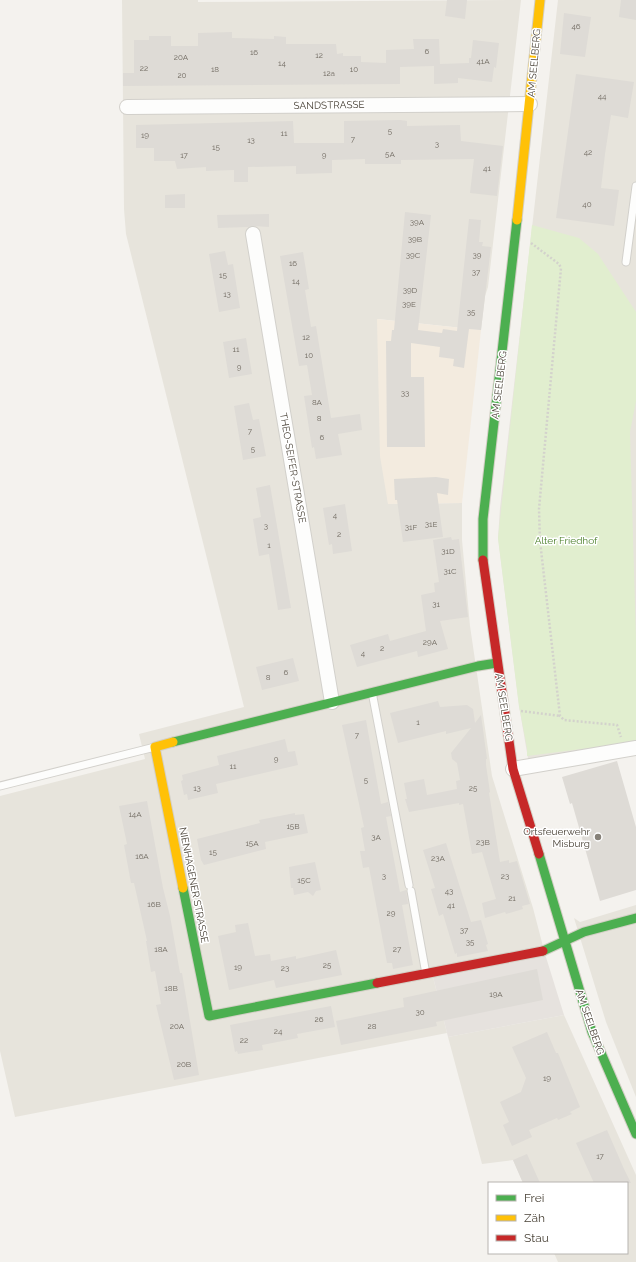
<svg xmlns="http://www.w3.org/2000/svg" width="636" height="1262" font-family="Raleway,sans-serif">
<rect width="100%" height="100%" fill="#f4f2ee"/>
<path fill="#e7e4dc" d="M122,0H198V2L521,0L488,287L485,296L481,330L378,319L388,504L462,503V540L470,626L492,776L533,908L545,954L433,977L447,1033L15,1117L0,1051V796L145,759L139,734L244,707L126,234L124,209Z
M558,0H636V756H622L530,770L519,706L498,538L500,508Z
M636,905V1097L606,1022L574,918L580,922Z
M564,1015L636,1175V1262H558L554,1253H627V1183H523L513,1160L482,1164L448,1037Z"/>
<path fill="#f3ebdf" d="M377,319L481,330L462,503L388,504L380,456Z"/>
<path fill="#e6e2de" d="M545,954L564,1015L448,1037L433,977Z"/>
<path fill="#e1eecf" d="M532,225L579,238L598,254L636,312V401L630,432L636,641V742L527,756V748L519,706L498,538Z"/>
<path fill="#dedbd6" d="M447,0H467L465,19L445,16Z
M621,0H636V20L619,17Z
M564,13L591,17L585,57L560,54Z
M232,32V38L274,39V36L286,37V44H336L337,54L343,53V56H361V62L386,63V50L414,49L413,39H439L440,64L469,63V58H471L473,40L499,43L496,68L494,67L492,82L458,78V83L434,84V66L400,67V84L123,86V73H134V40H149V36H171V46H198V33Z
M576,74L634,82L628,118L611,115L605,154L601,188L619,190L614,226L556,218Z
M293,121L294,143H344V121L400,120L407,121V126L460,125L461,141L503,146L497,196L470,193L474,159L401,160V164H365V159L332,160V173L296,174V166L248,167V182H234V170L206,171V167L177,169L175,161H154V148H136V125Z
M185,194V208H165V195Z
M405,212L431,215L418,330L442,333L443,329L457,331L469,219L481,220L479,242H483L482,246L491,247L481,330L469,329L464,368L453,366L454,359L439,357L440,347L411,343V377H424L425,447H387L386,341H391L392,330H394Z
M269,214V227L252,226L248,227L218,228L217,215Z
M225,251L228,265L233,264L240,308L219,312L209,254Z
M303,252L309,289L305,290L311,327L316,326L331,418L360,414L362,430L338,434L342,455L316,459L314,447L312,448L304,396L312,395L307,365L299,366L280,256Z
M246,338L252,374L229,378L223,342Z
M249,403L253,420L259,419L266,456L243,460L234,406Z
M436,477L449,479L448,495L437,493L443,537L403,542L397,500H395L394,479Z
M270,485L291,608L278,610L269,554L259,556L253,519L261,517L256,488Z
M345,504L352,551L333,554L332,544L329,545L323,508Z
M451,537L452,540L459,539L468,617L440,621L448,649L418,657L417,651L357,667L350,645L388,634L390,641L426,631L421,595L435,592L434,583L439,582L433,540Z
M293,658L299,681L262,690L256,667Z
M438,701L440,707L467,705L473,709L475,723L481,715L487,759H486V765L490,792L489,793L500,862L509,860V863L517,861L530,904L522,906L523,909L506,914L505,912L485,918L482,903L496,899L482,852L472,854L463,804L459,805V803L409,812L405,799H407L404,783L424,779L427,795L457,789L456,781L460,780L457,763L452,759L451,753L471,728L446,734V731L398,743L390,713Z
M366,720L381,804L388,802L391,816L386,817L400,892L406,890L408,904L402,905L413,965L393,969L392,963H387L369,867L363,868L360,851H365L361,828L364,827L342,725Z
M285,739L288,752L295,751L298,765L216,784L218,793L188,800L187,794L184,795L181,781L183,780L182,775L219,765L217,756Z
M617,761L636,827V890L600,901L572,803L570,804L562,777Z
M147,801L163,888L170,916L180,973H182L199,1075L174,1080L156,1005L161,1004L155,971L151,972L146,941H147L134,883H131L124,845L127,844L119,806Z
M295,813V815L304,814L308,833L265,842L266,849L204,865L201,860L197,839L260,823L259,820Z
M446,843L471,922L481,920L488,944L486,945L488,951L457,957V953L455,954L443,914L439,916L431,889L435,888L423,850Z
M315,862L321,890L316,891L313,896L308,892L294,895L293,888H291L289,867Z
M248,923L255,956L270,954L271,961L296,956V959L336,950L342,975L276,988L274,980L229,990L218,936L236,932L235,925Z
M537,969L543,1000L436,1022L437,1026L341,1045L336,1021L404,1007L403,998Z
M331,1006L335,1027L297,1034L298,1038L262,1045L263,1050L238,1054L237,1051L235,1052L230,1025Z
M547,1032L556,1053H558L580,1107L570,1112L572,1114L558,1120L557,1118L529,1130L532,1137L512,1146L503,1125L509,1122L500,1102L521,1092L526,1078L512,1047Z
M607,1130L624,1169L631,1183H594L576,1143Z
M527,1154L540,1183H523L513,1160Z"/>
<g fill="none" stroke-linecap="round" stroke-linejoin="round">
<g stroke="#d2d0cb" stroke-width="9">
<path id="lane" d="M626,262L636,186
M372,692L409,885
M0,786L155,747
M411,891L426,974"/>
</g>
<g stroke="#d2d0cb" stroke-width="16">
<path id="street" d="M127,107L530,104
M253,234L332,702
M513,769L636,748"/>
</g>
<g stroke="#d3cfc5" stroke-width="11">
<path id="fast" d="M483,560V519L517,220
M173,742L478,666L497,663
M539,854L592,1032L636,1134
M183,888L209,1016L377,983
M543,951L584,932L636,918"/>
</g>
<g stroke="#d3cfc5" stroke-width="11">
<path id="slow" d="M517,220L540,0
M173,742L155,747L183,888"/>
</g>
<g stroke="#d3cfc5" stroke-width="11">
<path id="jam" d="M483,560L513,769L539,854
M377,983L543,951"/>
</g>
<path stroke="#d3d2cc" stroke-width="2.5" stroke-dasharray="2 2" stroke-linecap="butt" d="M531,243L559,264L561,268L539,509L540,541L560,716L564,720L617,725L621,737
M521,711L560,716"/>
<use href="#lane" stroke="#fdfdfc" stroke-width="7"/>
<use href="#street" stroke="#fdfdfc" stroke-width="14"/>
<use href="#fast" stroke="#4caf50" stroke-width="9"/>
<use href="#slow" stroke="#ffc107" stroke-width="9"/>
<use href="#jam" stroke="#c62828" stroke-width="9"/>
</g>
<circle fill="#868178" stroke="#fff" stroke-width="1.5" cx="598" cy="837" r="4"/>
<g text-anchor="middle" dominant-baseline="central" stroke-width="3" stroke-linejoin="round" paint-order="stroke">
<g font-size="8" fill="#706a61">
<text x="576" y="26">46</text>
<text x="427" y="51">6</text>
<text x="254" y="52">16</text>
<text x="319" y="55">12</text>
<text x="181" y="57">20A</text>
<text x="483" y="61">41A</text>
<text x="282" y="63">14</text>
<text x="144" y="68">22</text>
<text x="215" y="69">18</text>
<text x="354" y="69">10</text>
<text x="329" y="73">12a</text>
<text x="182" y="75">20</text>
<text x="602" y="96">44</text>
<text x="390" y="131">5</text>
<text x="284" y="133">11</text>
<text x="145" y="135">19</text>
<text x="353" y="139">7</text>
<text x="251" y="140">13</text>
<text x="437" y="144">3</text>
<text x="216" y="147">15</text>
<text x="588" y="152">42</text>
<text x="390" y="154">5A</text>
<text x="184" y="155">17</text>
<text x="324" y="155">9</text>
<text x="487" y="168">41</text>
<text x="587" y="204">40</text>
<text x="417" y="222">39A</text>
<text x="415" y="239">39B</text>
<text x="413" y="255">39C</text>
<text x="477" y="255">39</text>
<text x="293" y="263">16</text>
<text x="476" y="272">37</text>
<text x="223" y="275">15</text>
<text x="296" y="281">14</text>
<text x="410" y="290">39D</text>
<text x="227" y="294">13</text>
<text x="409" y="304">39E</text>
<text x="471" y="312">35</text>
<text x="306" y="337">12</text>
<text x="236" y="349">11</text>
<text x="309" y="355">10</text>
<text x="239" y="367">9</text>
<text x="405" y="393">33</text>
<text x="317" y="402">8A</text>
<text x="319" y="418">8</text>
<text x="250" y="431">7</text>
<text x="322" y="437">6</text>
<text x="253" y="449">5</text>
<text x="335" y="515">4</text>
<text x="431" y="524">31E</text>
<text x="266" y="526">3</text>
<text x="411" y="527">31F</text>
<text x="339" y="534">2</text>
<text x="269" y="545">1</text>
<text x="448" y="551">31D</text>
<text x="450" y="571">31C</text>
<text x="436" y="604">31</text>
<text x="430" y="642">29A</text>
<text x="382" y="648">2</text>
<text x="363" y="653">4</text>
<text x="286" y="672">6</text>
<text x="268" y="677">8</text>
<text x="418" y="722">1</text>
<text x="357" y="735">7</text>
<text x="276" y="759">9</text>
<text x="233" y="766">11</text>
<text x="366" y="780">5</text>
<text x="197" y="788">13</text>
<text x="473" y="788">25</text>
<text x="135" y="814">14A</text>
<text x="293" y="826">15B</text>
<text x="376" y="837">3A</text>
<text x="483" y="842">23B</text>
<text x="252" y="843">15A</text>
<text x="213" y="852">15</text>
<text x="142" y="856">16A</text>
<text x="438" y="858">23A</text>
<text x="384" y="876">3</text>
<text x="505" y="876">23</text>
<text x="304" y="880">15C</text>
<text x="449" y="891">43</text>
<text x="512" y="898">21</text>
<text x="154" y="904">16B</text>
<text x="451" y="905">41</text>
<text x="391" y="913">29</text>
<text x="464" y="930">37</text>
<text x="470" y="942">35</text>
<text x="161" y="949">18A</text>
<text x="397" y="949">27</text>
<text x="327" y="965">25</text>
<text x="238" y="967">19</text>
<text x="285" y="968">23</text>
<text x="171" y="988">18B</text>
<text x="496" y="994">19A</text>
<text x="420" y="1012">30</text>
<text x="319" y="1019">26</text>
<text x="177" y="1026">20A</text>
<text x="372" y="1026">28</text>
<text x="278" y="1031">24</text>
<text x="244" y="1040">22</text>
<text x="184" y="1064">20B</text>
<text x="547" y="1078">19</text>
<text x="600" y="1156">17</text>
</g>
<g font-size="10" fill="#4b4439" stroke="#fff">
<text transform="translate(534 63) rotate(-85)">AM SEELBERG</text>
<text transform="translate(329 105) rotate(-1)">SANDSTRASSE</text>
<text transform="translate(499 385) rotate(-83)">AM SEELBERG</text>
<text transform="translate(293 468) rotate(80)">THEO-SEIFER-STRASSE</text>
<text transform="translate(504 707) rotate(81)">AM SEELBERG</text>
<text transform="translate(194 885) rotate(79)">NIENHAGENER STRASSE</text>
<text transform="translate(590 1022) rotate(71)">AM SEELBERG</text>
</g>
<g font-size="10" fill="#4a7f2a" stroke="#fff">
<text x="566" y="540">Alter Friedhof</text>
</g>
<g font-size="10" fill="#4b4439" stroke="#fff" text-anchor="end">
<text x="590" y="831">Ortsfeuerwehr<tspan x="590" dy="12">Misburg</tspan></text>
</g>
</g>
<rect x="488" y="1182" width="140" height="72" fill="#ffffff" stroke="#b7b4b0"/>
<rect x="496" y="1195" width="20" height="6" fill="#4caf50" stroke="#b7b4b0"/>
<text x="524" y="1202" font-size="12" fill="#4b4439">Frei</text>
<rect x="496" y="1215" width="20" height="6" fill="#ffc107" stroke="#b7b4b0"/>
<text x="524" y="1222" font-size="12" fill="#4b4439">Zäh</text>
<rect x="496" y="1235" width="20" height="6" fill="#c62828" stroke="#b7b4b0"/>
<text x="524" y="1242" font-size="12" fill="#4b4439">Stau</text>
</svg>
